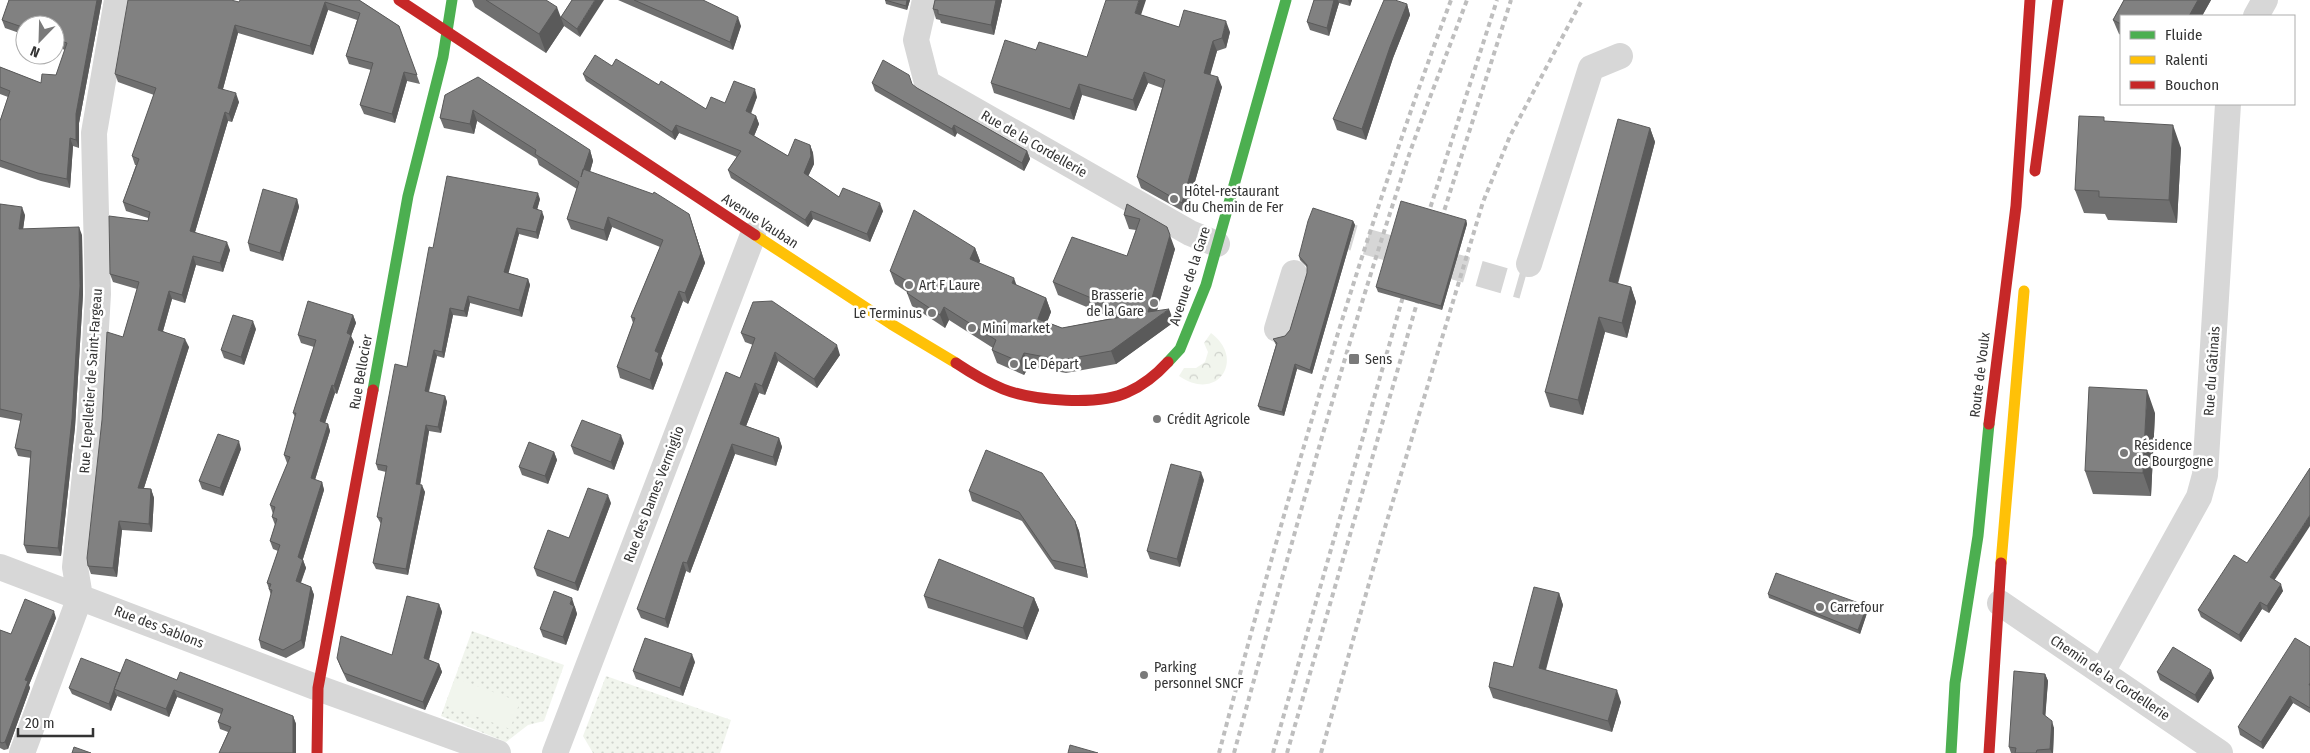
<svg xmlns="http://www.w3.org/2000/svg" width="2310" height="753" font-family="'Fira Sans Condensed',sans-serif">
<defs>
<pattern id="grass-dots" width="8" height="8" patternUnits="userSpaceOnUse" patternTransform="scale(1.25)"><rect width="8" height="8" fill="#f1f5ed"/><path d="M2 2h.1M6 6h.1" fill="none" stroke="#cfd2cc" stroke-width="1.8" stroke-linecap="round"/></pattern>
<pattern id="forest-crowns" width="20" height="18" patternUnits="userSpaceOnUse" patternTransform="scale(1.25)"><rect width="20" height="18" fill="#f1f5ed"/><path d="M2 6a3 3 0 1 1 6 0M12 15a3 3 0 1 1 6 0" fill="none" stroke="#cfd2cc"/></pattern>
</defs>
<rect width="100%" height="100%" fill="#fff"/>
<path fill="url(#grass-dots)" d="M472,631L564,665L544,721L528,725L506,742L441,716Z
M606,676L731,720L720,753H593L583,736Z"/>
<path fill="url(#forest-crowns)" d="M1211,333C1246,359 1218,403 1179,376L1184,368H1196L1205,362L1208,352L1204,343Z"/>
<path fill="#f1f5ed" d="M455,678L520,702L510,729L445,705Z"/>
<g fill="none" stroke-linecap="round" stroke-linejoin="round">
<path stroke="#d6d6d6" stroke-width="26" stroke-dasharray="26 13" stroke-linecap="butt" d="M1329,231L1523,286"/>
<path stroke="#d7d7d7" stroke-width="26" d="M925,0L916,40L927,83L1190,233L1217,244
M2256,16L2265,0
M1529,264L1591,68L1620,56
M1277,329L1294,273
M0,567L318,688L498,753
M2000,603L2220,753
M2102,672L2199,497L2205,475L2228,104
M22,753L80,597L75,567L90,428L98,294L94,133L117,0
M555,753L753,235"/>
<path stroke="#4caf50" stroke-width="11" d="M1168,362L1180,349L1206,285L1286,0
M373,390L408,196L443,57L452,0
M1951,753L1955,683L1978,536L1989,424"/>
<path stroke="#ffc107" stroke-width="11" d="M755,235L891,324L956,363
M2001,563L2024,291"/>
<path stroke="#c62828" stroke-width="11" d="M399,0L755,235
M2035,171L2058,0
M956,363C971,373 986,382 1003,389C1033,401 1099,406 1128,392C1144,385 1157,374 1168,362
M1989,424L2016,206L2030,0
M317,753L318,688L373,390
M1989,753L2001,563"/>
<path stroke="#bebebe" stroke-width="4" stroke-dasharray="5 4" stroke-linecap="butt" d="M1425,224L1497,0
M1439,227L1511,0
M1219,753C1286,499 1359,246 1451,0
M1234,753C1289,552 1344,350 1410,152C1428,101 1448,51 1467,0
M1273,753L1406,286
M1287,753L1421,289
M1321,753L1383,534L1483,202L1510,136L1582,0"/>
</g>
<path fill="#6f6f6f" d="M9,0H102L79,123V148L73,146L70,188L41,181L0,167V121L8,97L0,94V67L41,83L56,75L65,50L55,46V25H25V35L5,28L2,20Z
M359,0L399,26L420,84L407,81L395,123L364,114L360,105L371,70L349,64L346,56L357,20L328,10L313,55L238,33L223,89L239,102L232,122L228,121L195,232L230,250L223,272L196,265L185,303L172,299L163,331L189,347L144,488L151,489L154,498L152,532L122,530L117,577L91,574L88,566L123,337L137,289L113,282L110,274L148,221V218L126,211L123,202L136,165H135L132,156L154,95L118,82L115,74L239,2Z
M472,0H546L561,17L572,0L580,37L564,26L546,53L475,7Z
M618,0H703L741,26L733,50Z
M885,0H910L907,10L886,4Z
M935,0H1002L994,35L941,23L940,20L936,19L933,9Z
M1314,0H1352L1350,6L1339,3L1329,36L1310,30L1307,22Z
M2124,0H2211L2202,16H2121V35L2119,34L2113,20Z
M1407,4L1410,15L1393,58L1366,140L1337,130L1333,119Z
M1141,15L1179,27L1230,32L1226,48L1217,51L1210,74L1222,87L1186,213L1141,188L1137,177L1162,88L1148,83L1136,111L1082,95L1074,120L994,93L991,83L1087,57Z
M612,66L659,85L706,109L725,103L757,97L751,114L756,116L759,124L754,136L788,156L810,145L813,153L814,164L808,176L839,197L883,211L870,242L813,219L808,227L731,178L728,170L737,157L679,133L675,140L586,81L583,74Z
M872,83L917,88L1027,151L1030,159L1024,171L957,133L955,137L875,91Z
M445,95L590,150L593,161L590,172L689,214L705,263L688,304L683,301L661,358L663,364L653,390L620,378L617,367L633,323L631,317L660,247L612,227L607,241L571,229L567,219L577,189L539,165L537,159L477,121L474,134L444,128L440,118Z
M2106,122L2181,148L2177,223L2108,220L2105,214L2084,213L2075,190Z
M1650,128L1655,142L1618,284L1631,287L1636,302L1627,338L1605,332L1583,415L1550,407L1545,392Z
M297,199L299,207L283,261L250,251L248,243Z
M540,199L537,209L544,217L538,239L519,234L508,273L528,279L530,285L522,317L470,303L467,317L453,315L444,358L437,356L429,392L445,396L447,402L441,433L429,431L420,485L425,492L408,575L376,569L373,563L381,524L377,517L386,472L378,470L376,464L407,367L433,248Z
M0,204L25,215L23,229L82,235L83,294L75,427L61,556L27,553L24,545L31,458L18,456L15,448L21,421L0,417Z
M1127,204L1175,249L1157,311L1174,322L1116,364L1066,373L1029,366L1024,375L997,363L992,350L993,348L949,320L945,328L912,306L907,293V292L895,284L890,271L975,248L980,261L979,263L1016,285L1046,298L1051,312L1047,322L1062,328L1113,318L1058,295L1053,282L1127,256L1136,230L1129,229L1124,215Z
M1466,220L1467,224L1442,310L1378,292L1376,287Z
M1353,221L1355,225L1312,374L1297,369L1284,416L1260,410L1258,406L1276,345L1273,339L1285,336L1290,330L1307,273V267L1300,260L1299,256Z
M353,315L356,323L351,336L354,342L337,394L335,393L325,423L328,424L330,431L315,480L322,482L324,490L303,559V560L306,568L301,583L311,587L314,595L304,648L286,658L261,648L259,640L271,595L267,583L278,551L273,549L270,541L275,525L272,517L273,514L270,505L288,463H287L284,455L295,417L293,413L314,347L301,343L298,335Z
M256,329L244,365L224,358L221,350Z
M741,333L840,355L817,388L778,361L765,395L759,393L746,426L779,438L782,447L776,466L735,454L690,573L686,571L668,628L641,618L637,609L740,378L753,345L745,342Z
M2155,413L2151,496L2093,494L2085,471Z
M624,443L614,470L574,454L571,446Z
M241,449L223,496L202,489L199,481Z
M554,452L557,460L548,484L522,475L519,467Z
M1204,480L1180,567L1150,559L1147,551Z
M969,491L1075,521L1079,531L1088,578L1055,569L1022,521L972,501Z
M611,503L578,591L537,576L534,568Z
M2275,580L2283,591L2269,613L2262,609L2241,642L2201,617L2198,610Z
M1559,593L1563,605L1546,670L1621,702L1612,732L1493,698L1489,687L1513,667Z
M1768,594L1868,610L1860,634L1769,598Z
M924,596L1034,598L1039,610L1027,640L928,608Z
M439,604L442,612L429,660L439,664L442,672L425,710L347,681L340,666L337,658L392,655Z
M575,606V607L577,614L566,645L543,637L540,629Z
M56,618L29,685L30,688L8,749L4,750L0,748V630L11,634Z
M2310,647V713L2293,703L2263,749L2240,735L2238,727Z
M695,662L683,696L636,679L633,671Z
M2157,672L2214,678L2198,703L2160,680Z
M120,673L177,680L293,716L296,724V753H219L228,732L220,729L218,722L221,714L177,697L169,717L117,696L111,711L72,694L69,688Z
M2045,674L2048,681L2045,716L2054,728L2053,753H2011L2009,747Z"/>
<path fill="#5a5a5a" d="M97,0H102L79,123V148L76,140V114Z
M595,0H604L580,37L577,29Z
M907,0H910L907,10L906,6Z
M996,0H1002L994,35L991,25Z
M1139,0H1146L1138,24L1135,13Z
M1334,0H1338L1339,3L1329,36L1327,28Z
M1348,0H1352L1350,6Z
M2198,0H2211L2202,16H2189Z
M325,2L328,10L313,55L310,46Z
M1407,4L1410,15L1393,58L1366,140L1362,129L1390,47Z
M557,7L564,26L546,53L539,34Z
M738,17L741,26L733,50L730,42Z
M1226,21L1230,32L1226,48L1222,38Z
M235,25L238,33L221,96L218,88Z
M1213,41L1217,51L1208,83L1204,73Z
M404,72L407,81L395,123L392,114Z
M1144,72L1148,83L1136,111L1133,100Z
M1218,77L1222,87L1186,213L1182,203Z
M1079,84L1082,95L1074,120L1070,109Z
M755,89L757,97L748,119L746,111Z
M236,93L239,102L232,122L229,114Z
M473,110L477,121L474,134L470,124Z
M225,112L228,121L193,239L190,231Z
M756,116L759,124L752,141L749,133Z
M676,125L679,133L675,140L672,132Z
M954,125L957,133L955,137L952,129Z
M2173,125L2181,148L2177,223L2169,200Z
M1650,128L1655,142L1614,296L1609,281Z
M70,138L73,146L70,188L67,179Z
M810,145L813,153L814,164L806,181L804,173Z
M590,150L593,161L585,188L581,177Z
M1027,151L1030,159L1024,171L1022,163Z
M538,193L540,199L536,214L533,208Z
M297,199L299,207L283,261L280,253Z
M880,203L883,211L870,242L867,234Z
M22,207L25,215L22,237L19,229Z
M542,211L544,217L538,239L536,232Z
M811,211L813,219L808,227L805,220Z
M689,214L705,263L688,304L685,293Z
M608,217L612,227L607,241L604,230Z
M1466,220L1467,224L1442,310L1441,306Z
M1353,221L1355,225L1312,374L1310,370Z
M79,227L82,235L83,294L75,427L61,556L58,548Z
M1167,227L1175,249L1154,320L1169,309L1174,322L1116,364L1111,351L1148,312Z
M517,228L519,234L507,279L504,272Z
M227,242L230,250L223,272L220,263Z
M975,248L980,261L974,272L970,259Z
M193,256L196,265L185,303L182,295Z
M1014,278L1019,292L1012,283Z
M528,279L530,285L522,317L519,310Z
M1631,287L1636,302L1627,338L1622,323Z
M169,291L172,299L161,338L158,330Z
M679,291L683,301L661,358L663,364L653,390L650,380L655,351Z
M468,296L470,303L467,317L464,311Z
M1046,298L1051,312L1043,332L1038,319Z
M944,307L949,320L945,328L940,315Z
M450,308L453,315L444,358L442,352Z
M353,315L356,323L351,336L354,342L337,394L334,386L347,333Z
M1599,317L1605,332L1583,415L1578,400Z
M253,321L256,329L244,365L241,357Z
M185,339L189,347L141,497L138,488Z
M837,345L840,355L817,388L814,379Z
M434,350L437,356L427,397L425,391Z
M775,352L778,361L765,395L762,386Z
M1024,353L1029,366L1024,375L1020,362Z
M1295,364L1297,369L1284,416L1282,412Z
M755,383L759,393L743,434L740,424Z
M332,385L335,393L323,429L320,421Z
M2147,390L2155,413L2151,496L2143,473Z
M445,396L447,402L441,433L438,427Z
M328,424L330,431L313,486L311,478Z
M426,425L429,431L419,491L416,484Z
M621,435L624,443L614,470L611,462Z
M779,438L782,447L776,466L773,457Z
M239,441L241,449L223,496L220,488Z
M732,444L735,454L690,573L687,563Z
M554,452L557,460L548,484L545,476Z
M1201,472L1204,480L1180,567L1177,559Z
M322,482L324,490L301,565L298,557Z
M422,485L425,492L408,575L406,569Z
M151,489L154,498L152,532L149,524Z
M608,495L611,503L578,591L575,583Z
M2310,515V526L2272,584L2270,577Z
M119,521L122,530L117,577L113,568Z
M1075,521L1079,531L1088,578L1085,568Z
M303,560L306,568L298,589L296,581Z
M683,562L686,571L668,628L665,619Z
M2281,584L2283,591L2269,613L2267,606Z
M311,587L314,595L304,648L301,640Z
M1559,593L1563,605L1543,679L1539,668Z
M572,598L577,614L566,645L563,637L570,604Z
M1034,598L1039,610L1027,640L1023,628Z
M2260,602L2262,609L2241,642L2239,635Z
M439,604L442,612L427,666L424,658Z
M1867,606L1868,610L1860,634L1858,630Z
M54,611L56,618L29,685L30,688L8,749L5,742L25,680Z
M692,654L695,662L683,696L680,688Z
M439,664L442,672L425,710L423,702Z
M2211,670L2214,678L2198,703L2195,695Z
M2045,674L2048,681L2045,721L2043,714Z
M114,690L117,696L111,711L109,704Z
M174,690L177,697L169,717L166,709Z
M1617,690L1621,702L1612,732L1608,721Z
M2290,696L2293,703L2263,749L2261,742Z
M293,716L296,724V753H293Z
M2052,721L2054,728L2053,753H2052L2050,749Z"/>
<path fill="#818181" stroke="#5a5a5a" d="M9,0H97L76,114V140L70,138L67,179L38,173L0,160V121L10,91L0,87V67L41,83L42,74L56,75L67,43L55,39V25H25V28L2,20Z
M128,0H231L239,2L240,0H359L399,26L417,75L404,72L392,114L360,105L373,63L346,56L360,13L325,2L310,46L235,25L218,88L236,93L229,114L225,112L190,231L227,242L220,263L193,256L182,295L169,291L158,330L185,339L138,488L151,489L149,524L119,521L113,568L88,566L87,558L102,420L107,332L123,337L139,282L110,274L109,216L148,221L150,212L123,202L139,159L132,156L156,88L115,74Z
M486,0H546L557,7L539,34Z
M572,0H595L577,29L561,17Z
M634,0H703L738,17L730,42Z
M885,0H907L906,6Z
M935,0H996L991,25L938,14V10L933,9Z
M1106,0H1139L1135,13L1179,27L1184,10L1226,21L1222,38L1213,41L1204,73L1218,77L1182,203L1137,177L1165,80L1144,72L1133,100L1079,84L1070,109L991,83L1005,40L1036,50L1039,42L1087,57Z
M1314,0H1334L1327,28L1307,22Z
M1384,0H1395L1407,4L1390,47L1362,129L1333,119Z
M2124,0H2198L2189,16H2121V24L2113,20Z
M595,55L612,66L616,59L659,85L661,81L706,109L711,97L725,103L734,81L755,89L746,111L756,116L749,133L788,156L795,139L810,145L811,156L804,173L839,197L843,188L880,203L867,234L811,211L805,220L728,170L741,151L676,125L672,132L583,74Z
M883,60L909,75L912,84L917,88L1027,151L1022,163L954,125L952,129L872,83Z
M478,77L590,150L581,177L583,169L653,194L654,192L689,214L701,253L685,293L679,291L655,351L659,353L650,380L617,367L635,318L631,317L663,240L608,217L604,230L567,219L579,182L535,154L536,150L473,110L470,124L440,118L445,95Z
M2079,116L2104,117V121L2173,125L2169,200L2099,197V191L2075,190Z
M1618,119L1650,128L1609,281L1631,287L1622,323L1599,317L1578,400L1545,392Z
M447,176L538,193L533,208L542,211L536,232L517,228L504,272L528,279L519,310L468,296L464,311L450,308L442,352L434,350L425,391L445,396L438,427L426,425L416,484L422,485L406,569L373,563L382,518L377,517L387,466L376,464L395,364L407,367L429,247L433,248Z
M263,189L297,199L280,253L248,243Z
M1401,201L1466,220L1441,306L1376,287Z
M0,204L22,207L19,229L79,227L80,286L72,419L58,548L24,545L31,451L15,448L22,414L0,409Z
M1127,204L1167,227L1170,235L1148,312L1169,309L1111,351L1062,360L1024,353L1020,362L992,350L996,340L944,307L940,315L907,293L912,284L890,271L914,210L975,248L970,259L1014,278L1012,283L1046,298L1038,319L1062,328L1132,315L1053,282L1072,237L1127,256L1140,219L1124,215Z
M1313,208L1353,221L1310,370L1295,364L1282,412L1258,406L1277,343L1273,339L1285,336L1290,330L1307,273V265L1299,256L1308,221Z
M308,301L353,315L347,333L351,335L334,386L332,385L320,421L328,424L311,478L322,482L298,557L303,560L296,581L311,587L301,640L283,650L259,640L272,590L269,589L271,584L267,583L280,545L270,541L277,519L272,517L275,507L270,505L290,457L284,455L296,413H293L316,340L298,335Z
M772,301L837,345L814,379L775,352L762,386L755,383L740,424L779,438L773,457L732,444L687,563L683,562L665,619L637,609L726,372L740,378L748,357L755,338L741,333L753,302Z
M233,315L253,321L241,357L221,350Z
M2089,387L2147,390L2143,473L2085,471Z
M582,420L621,435L611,462L571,446Z
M218,434L239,441L220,488L199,481Z
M529,442L554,452L545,476L519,467Z
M986,450L1042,473L1075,521L1085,568L1052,560L1019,512L969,491Z
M1171,464L1201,472L1177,559L1147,551Z
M2310,468V515L2270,577L2281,584L2267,606L2260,602L2239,635L2198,610L2234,555L2247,563L2280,514Z
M588,488L608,495L575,583L534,568L548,530L569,538Z
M939,559L1034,598L1023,628L924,596Z
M1776,573L1867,606L1858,630L1768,594Z
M1534,587L1559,593L1539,668L1617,690L1608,721L1489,687L1494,662L1513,667Z
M554,591L572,598L570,604L574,606L563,637L540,629Z
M407,596L439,604L424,658L439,664L423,702L344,673L337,658L341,636L392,655Z
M25,599L54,611L25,680L28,681L5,742L2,743L0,742V630L11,634Z
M645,638L692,654L680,688L633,671Z
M2295,638L2310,647V683L2309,685H2310V708L2290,696L2261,742L2238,727Z
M2173,647L2211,670L2195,695L2157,672Z
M81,658L120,673L109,704L69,688Z
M126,659L177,680L180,672L293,716V753H219L231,727L218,722L223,709L174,690L166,709L114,689Z
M2014,671L2045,674L2043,714L2052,721L2050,749L2037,750L2036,753H2015L2016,748L2009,747Z
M1070,745L1098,753H1068Z
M74,747L91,753H72Z"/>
<g fill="#7a7a7a" stroke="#fff" stroke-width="2">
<circle cx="1174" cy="199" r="5"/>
<circle cx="909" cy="285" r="5"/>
<circle cx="1154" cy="303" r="5"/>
<circle cx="932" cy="313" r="5"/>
<circle cx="972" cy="328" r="5"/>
<rect x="1348" y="353" width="12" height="12" rx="2.5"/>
<circle cx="1014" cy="364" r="5"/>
<circle cx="1157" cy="419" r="5"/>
<circle cx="2124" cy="453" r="5"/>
<circle cx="1820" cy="607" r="5"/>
<circle cx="1144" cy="675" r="5"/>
</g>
<g text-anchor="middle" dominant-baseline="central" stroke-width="5" stroke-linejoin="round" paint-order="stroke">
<g font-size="14" fill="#333" stroke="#fff">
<text transform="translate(1034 144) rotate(30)">Rue de la Cordellerie</text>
<text transform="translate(760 221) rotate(33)">Avenue Vauban</text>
<text transform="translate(1190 276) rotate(-72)">Avenue de la Gare</text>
<text transform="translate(2212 371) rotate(-86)">Rue du Gâtinais</text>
<text transform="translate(361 372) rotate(-80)">Rue Bellocier</text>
<text transform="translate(1980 375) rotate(-83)">Route de Voulx</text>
<text transform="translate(91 381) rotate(-86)">Rue Lepelletier de Saint-Fargeau</text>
<text transform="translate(654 494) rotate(-69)">Rue des Dames Vermiglio</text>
<text transform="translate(159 627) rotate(21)">Rue des Sablons</text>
<text transform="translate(2110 678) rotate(34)">Chemin de la Cordellerie</text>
</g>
<g font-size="14" fill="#333" stroke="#fff" text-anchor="start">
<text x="1184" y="191">Hôtel-restaurant<tspan x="1184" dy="16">du Chemin de Fer</tspan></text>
<text x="919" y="285">Art F Laure</text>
<text x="1144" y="295" text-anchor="end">Brasserie<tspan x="1144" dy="16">de la Gare</tspan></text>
<text x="922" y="313" text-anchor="end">Le Terminus</text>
<text x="982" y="328">Mini market</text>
<text x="1365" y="359">Sens</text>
<text x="1024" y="364">Le Départ</text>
<text x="1167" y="419">Crédit Agricole</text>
<text x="2134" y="445">Résidence<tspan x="2134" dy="16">de Bourgogne</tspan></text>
<text x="1830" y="607">Carrefour</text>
<text x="1154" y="667">Parking<tspan x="1154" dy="16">personnel SNCF</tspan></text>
</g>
</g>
<rect x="2120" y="15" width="175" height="90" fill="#ffffff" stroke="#adadad"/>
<rect x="2130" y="31" width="25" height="8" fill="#4caf50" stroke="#adadad"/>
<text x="2165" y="40" font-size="15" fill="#333333">Fluide</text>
<rect x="2130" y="56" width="25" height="8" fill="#ffc107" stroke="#adadad"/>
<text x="2165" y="65" font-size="15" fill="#333333">Ralenti</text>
<rect x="2130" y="81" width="25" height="8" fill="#c62828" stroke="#adadad"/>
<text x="2165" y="90" font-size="15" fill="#333333">Bouchon</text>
<g transform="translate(40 40) rotate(203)"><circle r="24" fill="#ffffff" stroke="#adadad"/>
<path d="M0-4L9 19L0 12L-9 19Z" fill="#7a7a7a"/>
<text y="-8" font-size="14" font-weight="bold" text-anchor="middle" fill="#333333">N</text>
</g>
<path d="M18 728v8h75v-8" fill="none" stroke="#333333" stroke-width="2.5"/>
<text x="25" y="728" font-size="15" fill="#333333" stroke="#ffffff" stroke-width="4" paint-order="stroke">20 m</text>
</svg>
